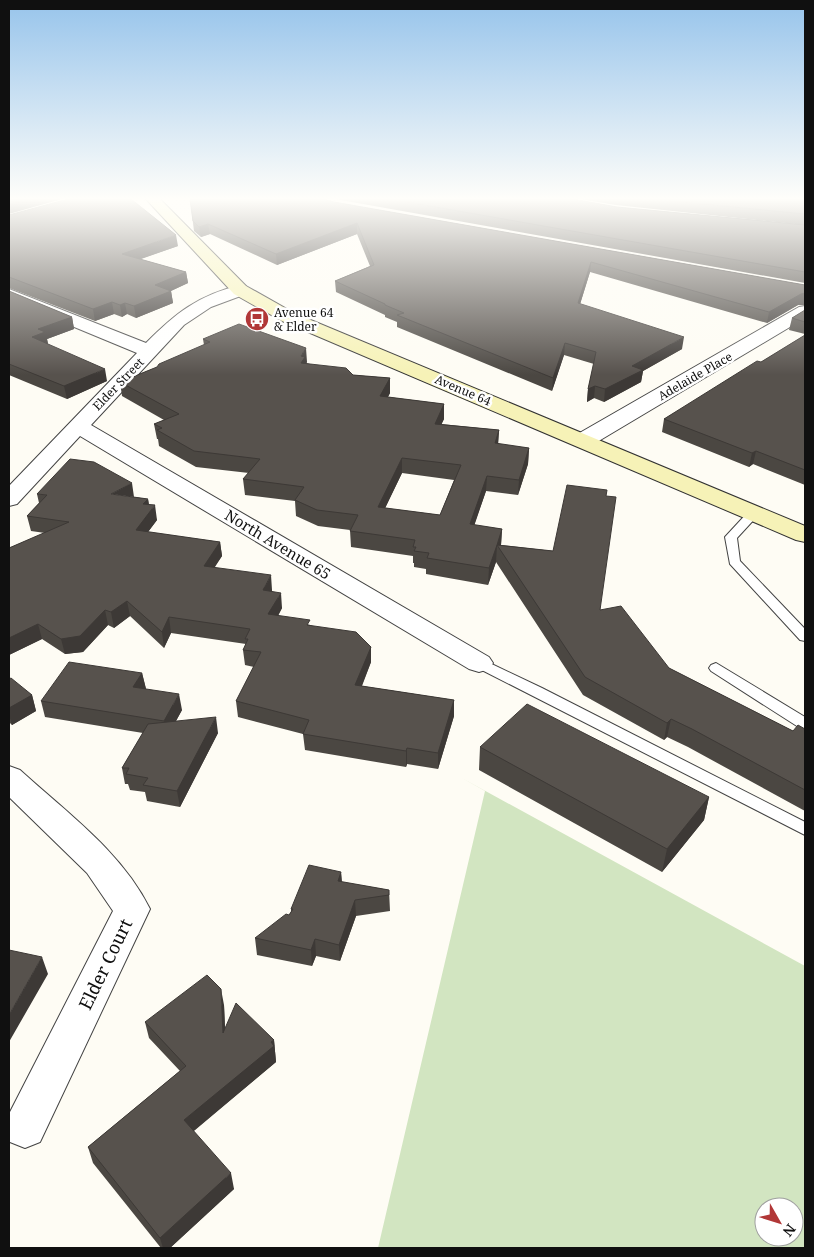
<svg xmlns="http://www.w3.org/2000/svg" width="814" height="1257" font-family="'Noto Serif',serif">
<rect width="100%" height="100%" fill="#fefcf4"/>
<path fill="#d2e5c1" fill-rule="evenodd" d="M460,777L805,966V1248H378L485,791ZM764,1207H794V1237H764Z"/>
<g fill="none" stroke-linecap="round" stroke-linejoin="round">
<g stroke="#434343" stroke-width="2">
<path id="lane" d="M754,509L760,513L737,538L740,561L805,629V641L800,640L730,564L725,537L750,510Z
M479,658L542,688L805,822V835L474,666L472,663L474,660Z
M716,663L805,717V729L800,728L711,671L709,668L711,665Z"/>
</g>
<g stroke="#434343" stroke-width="2">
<path id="street" d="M240,285L246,286L248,290L246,294L211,307L184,325L91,425L489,657L493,663L489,669L479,672L469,669L80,436L17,504L9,506V486L137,353L9,300V289L146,343C176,313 197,296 240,285Z
M805,306V318L592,445L584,446L576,445L573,440L576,435L799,307Z
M9,766L20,770C66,812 122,852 150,909L40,1142L25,1148L10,1142L9,1114L113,911L87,873L9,797Z"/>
</g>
<g stroke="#323232" stroke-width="2">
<path id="secondary" d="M146,199H160L246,286L294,313L805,526V542L796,540L282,321L234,294Z"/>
</g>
<use href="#lane" fill="#fff" fill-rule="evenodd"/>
<use href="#street" fill="#fff" fill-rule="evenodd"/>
<use href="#secondary" fill="#f6f2b7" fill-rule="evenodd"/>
</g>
<path fill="#4b4742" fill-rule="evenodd" d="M190,199L334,202L805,285V305H798L767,323L590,272L580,304L682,349L643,371L641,382L604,402L594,398L587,402L588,389L594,364L564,355L552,391L397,327V322L385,317V315L336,292L335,281L370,266L357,234L277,265L210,234L201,237L194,231Z
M335,199H572L617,207L805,225V283Z
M580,199H805V225L616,205Z
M9,215L178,246L140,259L186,272L188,283L171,291L173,303L136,318L127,314L122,317L114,314L95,321L9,288Z
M9,291L72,317L74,329L47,339L48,344L107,381L67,399L9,375Z
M805,310V334L789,330L792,318Z
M805,335V485L753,464L749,467L662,432L664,419L761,362Z
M203,339L307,362L306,363L353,375L390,378V393L388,397L444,404V419L441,424L499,430L498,444L529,448L528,464L518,495L486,491L474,525L502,529L501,545L553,551L607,496L600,610L669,668L793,731L805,729V811L688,747L667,737L664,740L583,695L496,562L488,585L426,574V569L414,567V563H413V556L351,547L350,530L318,526L296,516L295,501L245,495L243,479L249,473L196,467L159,446L158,439H157L154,424L164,420L122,396L120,382L157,367L204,345ZM402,473L454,480L440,515L385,508Z
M37,494L134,497L148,499L149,505L157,520L148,532L220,542L222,556L214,567L272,590V591L282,608L278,616L310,625L371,647V662L362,686L454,700V716L438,769L407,764L406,767L305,750L303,734L238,717L236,701L254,667L245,665L243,650L246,644L171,633L164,648L130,616L114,628L108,625L83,652L65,654L42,639L9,655V548L45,533L31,531L27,516L39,503Z
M142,673L146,689L182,710L176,721L218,733L180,807L147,801L145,792L130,790L128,784H125L122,768L143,733L45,717L41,701Z
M9,679L32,695L36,711L12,725L9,722Z
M480,747L709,797L704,820L662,872L479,770Z
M341,872L342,882L389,890L390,911L356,916L340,961L316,956L312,966L257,955L255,938L289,915L291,912V909Z
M224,1005L225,1029L274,1040L276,1062L193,1131L234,1189L170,1248H161L93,1163L88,1147L180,1071L149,1038L145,1022Z"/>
<path fill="#3d3936" d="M26,199H62L9,214V204Z
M357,223V234L277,265L276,254Z
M208,224L210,234L201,237L199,227Z
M176,235L178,246L124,265L122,254Z
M591,262L590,272L577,314L578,303Z
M186,272L188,283L162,295L171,291L173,303L136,318L134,306L155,285Z
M805,293V305H798L767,323L769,312L801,294Z
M112,302L114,314L95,321L93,309Z
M125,303L127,314L122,317L120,305Z
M72,317L74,329L47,339L48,344L32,337L38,329Z
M684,337L682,349L643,371L641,382L604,402L605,389L632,366Z
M565,343L564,355L552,391L553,378Z
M306,348L307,362L306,364L302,377L301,356Z
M105,369L107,381L67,399L64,386Z
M390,378V393L380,411V396Z
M595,386L594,398L587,402L588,389Z
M444,404V419L435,439V424Z
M499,430L498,445L495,443Z
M529,448L528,464L518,495L519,480Z
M756,451L753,464L749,467L752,453Z
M402,458V473L378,523V507Z
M487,476L486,491L469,541L470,524Z
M132,483L134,497L111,494Z
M148,499L150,512L155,505L157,520L138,545L136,530L143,504Z
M502,529L501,545L497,546Z
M220,542L222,556L206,581L204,566Z
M497,545L496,562L488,585L489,568Z
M271,575L272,590L264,605L263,590Z
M281,593L282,608L270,630L268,614Z
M127,601L130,616L114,628L111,612Z
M105,610L108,625L83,652L65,654L61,639Z
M169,617L171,633L164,648L162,632Z
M38,624L42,639L9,655V638Z
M371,647V662L356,700L355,685Z
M142,673L146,689L133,687Z
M179,694L182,710L167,737L164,721Z
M32,695L36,711L12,725L9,715V708Z
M454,700V716L438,769V753Z
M216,717L218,733L180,807L177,791Z
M671,719L667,737L664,740L667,723Z
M407,748V764L406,767V751Z
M709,797L704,820L662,872L667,849Z
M341,872L342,888L338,881Z
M355,900L356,916L340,961L339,945Z
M315,939L316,956L312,966L311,950Z
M42,957L48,974L9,1042V1015Z
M221,989L224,1005L226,1049L223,1033Z
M274,1040L276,1062L188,1136L184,1120Z
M231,1173L234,1189L170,1248H163L160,1238Z"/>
<path fill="#57524d" stroke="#3d3936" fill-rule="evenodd" d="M9,199H26L9,204Z
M68,199H131L176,235L122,254L186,272L155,285L171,291L134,306L125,303L120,305L112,302L93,309L9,277V215Z
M190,199H324L334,202L805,285V293L801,294L769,312L591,262L578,303L684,337L632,366L643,370L605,389L595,386L588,389L596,352L565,343L553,378L397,315L404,313L385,305V304L335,281L374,265L357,223L276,254L208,224L199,227L193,221Z
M390,199H572L617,207L805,225V272Z
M651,199H805V214Z
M9,291L72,317L38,329L45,332L32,337L105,369L64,386L9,364Z
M805,310V322L792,318Z
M239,324L306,348L301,356L305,357L301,363L346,368L353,375L390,378L380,396L444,404L435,424L499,430L495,443L529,448L519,480L487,476L470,524L502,529L497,545L553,551L567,485L607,490L606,496L616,497L600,610L621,606L669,668L793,731L798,725L805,729V790L692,729L671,719L667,723L585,677L497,545L489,568L427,558L429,553L414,551L416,547H413L415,540L350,531L358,515L317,510L295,500L304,487L243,479L260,459L194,451L157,430L162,428L154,424L179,414L120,382L157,367L159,364L210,342L203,339ZM402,458L461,465L440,515L378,507Z
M805,335V470L756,451L752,453L664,419L757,361L761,362Z
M70,459L94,462L132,483L111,494L148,499L143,504L155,505L136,530L220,542L204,566L271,575L263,590L281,593L268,614L310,620L307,625L356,632L371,647L355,685L454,700L438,753L407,748L406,751L303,734L309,720L236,701L261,652L243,650L248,639H245L250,629L169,617L162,632L127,601L111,612L105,610L80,636L61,639L38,624L9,638V548L69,522L27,516L47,495L37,494Z
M69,662L142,673L133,687L179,694L164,721L41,701Z
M11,678L32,695L9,708V679Z
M527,704L709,797L667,849L480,747Z
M216,717L177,791L143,785L148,778L126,774L129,768H122L148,724Z
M309,865L341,872L338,881L389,890V895L355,900L339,945L315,939L311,950L255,938L286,914L289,915L293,909H291Z
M9,950L42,957L9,1015Z
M207,975L221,989L223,1033L236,1003L274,1040L271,1042L274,1046L184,1120L231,1173L160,1238L88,1147L186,1066L145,1022Z"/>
<linearGradient id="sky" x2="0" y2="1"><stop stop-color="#97c4eb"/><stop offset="0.53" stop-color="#fffefa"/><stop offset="1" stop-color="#fffefa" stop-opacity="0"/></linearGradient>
<rect width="814" height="375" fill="url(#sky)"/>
<defs>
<g id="bus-disc" transform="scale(1.25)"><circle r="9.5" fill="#b13737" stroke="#fff"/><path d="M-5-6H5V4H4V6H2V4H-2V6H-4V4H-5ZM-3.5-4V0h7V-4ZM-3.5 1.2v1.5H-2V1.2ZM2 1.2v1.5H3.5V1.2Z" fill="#fff"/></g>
</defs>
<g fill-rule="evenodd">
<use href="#bus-disc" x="257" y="319"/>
</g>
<g text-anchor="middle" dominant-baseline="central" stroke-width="5" stroke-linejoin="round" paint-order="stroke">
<g font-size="12" fill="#101010" stroke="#fff" text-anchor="start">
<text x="274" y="312">Avenue 64<tspan x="274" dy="14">&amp; Elder</tspan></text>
</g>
<g font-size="12" fill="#101010" stroke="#fff">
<text transform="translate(695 376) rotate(-30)">Adelaide Place</text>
<text transform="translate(118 384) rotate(-46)">Elder Street</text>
<text transform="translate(463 390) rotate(23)">Avenue 64</text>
</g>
<g font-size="15" fill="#101010" stroke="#fff">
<text transform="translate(278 544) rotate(31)">North Avenue 65</text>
</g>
<g font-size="18" fill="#101010" stroke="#fff">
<text transform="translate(105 964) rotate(-64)">Elder Court</text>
</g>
</g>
<rect width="814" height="1257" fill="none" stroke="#101010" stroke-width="20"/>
<g transform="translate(779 1222) rotate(129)"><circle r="24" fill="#ffffff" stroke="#9f9f9f"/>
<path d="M0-4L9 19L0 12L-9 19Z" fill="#b13737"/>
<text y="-8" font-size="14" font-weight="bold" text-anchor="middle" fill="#101010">N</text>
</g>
</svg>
